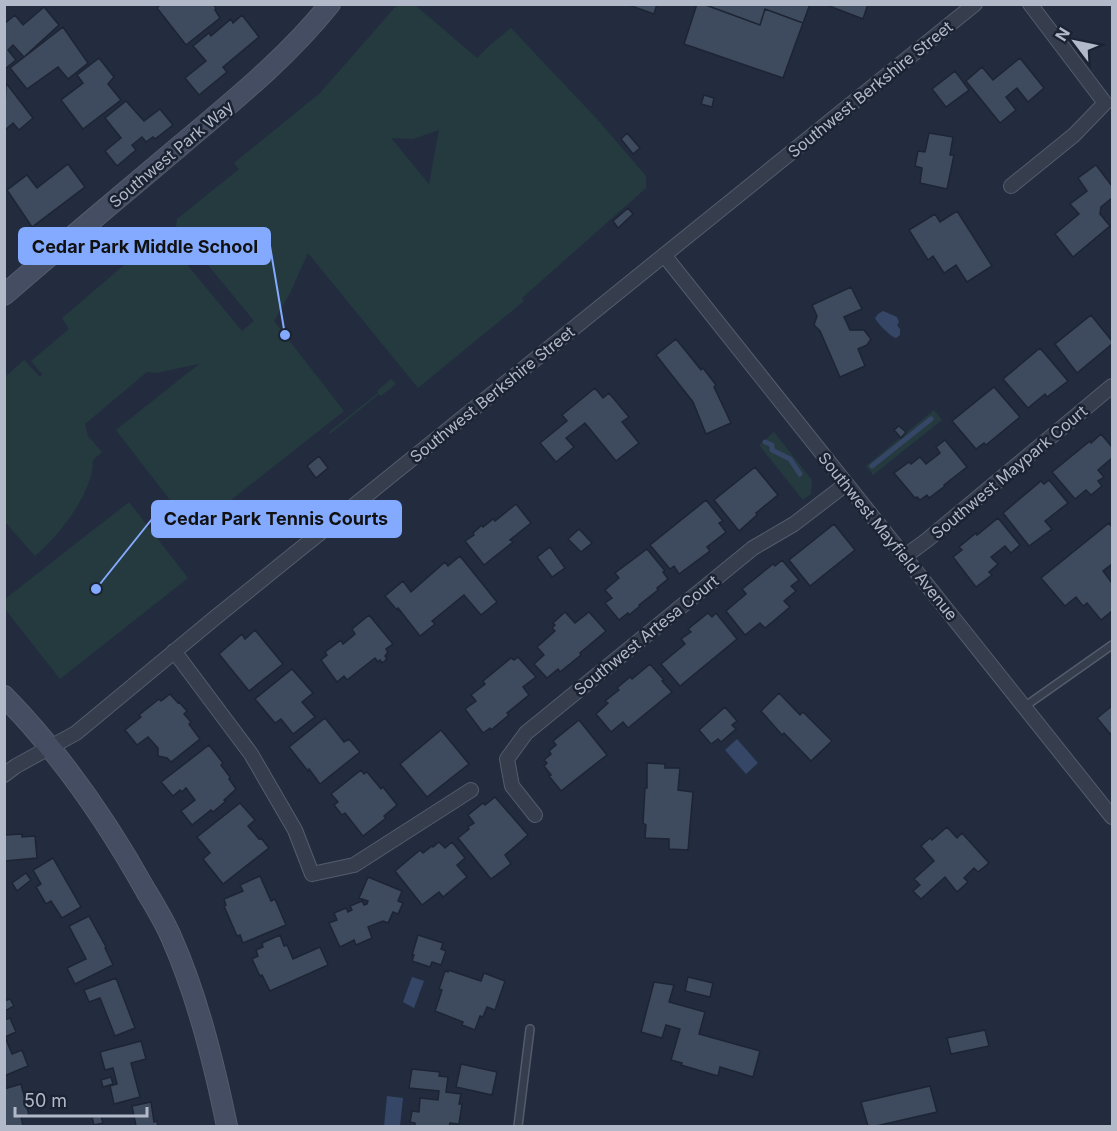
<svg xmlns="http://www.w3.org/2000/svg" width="1117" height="1131" font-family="Inter,sans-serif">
<rect width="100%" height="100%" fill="#222c3e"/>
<path fill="#243a3f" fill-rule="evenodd" d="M397,5H415L477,58L490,45L511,28L597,119L646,176V188L522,298L524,301L418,388L308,253L290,293L274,321L344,411L193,530L116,430L199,364L156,373L147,372L85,424L88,436L102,452L93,460C93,493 59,536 35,556L5,522V377L24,360L40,377L42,374L31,361L69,329L62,318L157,237L165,238L242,331L254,321L176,226L177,219L239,169L234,163L320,93ZM439,130L429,184L391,138L413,139Z
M391,379L396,384L381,396L379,394L330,434L329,432L378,393L377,391Z
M934,410L942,420L873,475L866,466Z
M774,432L812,480L811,494L803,500L759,445Z
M129,502L188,578L60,679L5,609V599Z"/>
<path fill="#354666" d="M883,311L897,317L899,322L897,325L900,329V335L896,338C891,337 877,323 875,318L878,314Z
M737,739L758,763L746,774L725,750Z
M412,977L424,981L414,1008L403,1002Z
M387,1096L403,1098L400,1126H384Z"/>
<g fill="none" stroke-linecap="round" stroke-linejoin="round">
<path stroke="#354666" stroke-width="5" d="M765,442L772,445V450L790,459L800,474
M872,466L931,419"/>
</g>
<path fill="#3e4a5d" stroke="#1d2535" stroke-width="1.5" d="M161,4H213L216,8L215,10L220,18L186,45L157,8Z
M626,4H657L654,14Z
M697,4H703L760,25L765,9L803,23L783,78L684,44Z
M703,4H810L803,23L765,9L760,25Z
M824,4H868L863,19Z
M44,7L59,25L24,57L13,45L8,50L16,60L6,68L4,67V24L15,15L23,25Z
M242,15L259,37L223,67L227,72L199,95L185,78L206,61L193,46L209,33L211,36L231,19L233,23Z
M63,27L88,63L68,79L58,67L27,89L10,68Z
M99,58L114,77L108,84L121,100L83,129L61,100L83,83L77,75Z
M1020,58L1044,88L1028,102L1017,88L1006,97L1016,110L1000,123L966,81L982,67L993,80Z
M955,71L969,90L946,107L932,89Z
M6,83L33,118L19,130L13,123L4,131Z
M704,95L714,98L712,107L701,104Z
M126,101L144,121L160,109L173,125L155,139L153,137L146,142L142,137L132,145L136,150L117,166L105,151L121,138L105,118Z
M627,133L640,148L633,154L621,139Z
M929,133L953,137L950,155H954L947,189L920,183L922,168L915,166L918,151L925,152Z
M68,164L85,187L32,227L7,190L27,175L37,188Z
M1096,165L1112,186V198L1101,207L1100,214L1110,226L1073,257L1055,234L1079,214L1070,204L1087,191L1078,178Z
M628,208L633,214L618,228L613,221Z
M957,211L992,266L967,282L956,265L944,273L933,256L928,260L909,230L935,214L940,222Z
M851,287L862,309L844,317L850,330H864L871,339L867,345L858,349L865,366L840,377L820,331L814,325L817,316L812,305Z
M1091,315L1112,341V344L1077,373L1055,344Z
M676,339L701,370L703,368L716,385L714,387L731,423L706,434L693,402L656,355Z
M1040,348L1068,381L1047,397L1045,394L1028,408L1003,379Z
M994,387L1020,417L986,445L984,443L976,449L952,421Z
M595,388L603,398L609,393L629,417L622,422L639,443L616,461L585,423L566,438L574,447L556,462L540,443L567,421L562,415Z
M899,426L906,432L901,438L894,430Z
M1101,434L1112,447V458L1098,470L1104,477L1098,481L1102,486L1091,495L1086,490L1075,499L1052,472L1090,441L1091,443Z
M945,440L967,467L944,485L945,486L929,498L927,495L920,500L917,497L915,498L894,473L909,462L911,464L920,457L926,464L940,453L936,447Z
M319,456L328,468L316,478L307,466Z
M755,467L778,495L756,513L757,515L739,531L714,500Z
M1049,480L1068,503L1045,521L1052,529L1029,546L1003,513L1041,481L1044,484Z
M706,500L723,521L719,523L726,532L707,547L710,551L679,574L674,566L670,569L650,545Z
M516,504L531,523L510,540L513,542L484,565L465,541L474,535L473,533L482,525L483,527L493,519L495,521Z
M998,518L1020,545L1011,553L1005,546L991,557L998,564L989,572L992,575L976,587L953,557L962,550L959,547L976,533L977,535Z
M1109,523L1112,527V564L1103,571L1112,583V611L1101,620L1087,603L1083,606L1076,597L1065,606L1041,578Z
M834,524L855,550L810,586L789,560Z
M579,529L592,543L581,552L568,539Z
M550,547L565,568L552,577L537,557Z
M647,549L665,571L663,572L668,579L657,588L658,590L639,605L640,606L629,615L628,613L619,620L605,603L612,598L605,590L619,578L615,573Z
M460,556L497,602L481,615L464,595L432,621L435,624L420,636L398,608L397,610L385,596L403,581L411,592L445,562L448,566Z
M782,560L799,580L791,586L796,591L784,601L790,607L765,628L760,623L745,635L726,611L746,594L742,589L773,564L775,566Z
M565,612L575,623L589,612L606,631L580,653L581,655L560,672L558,669L547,678L534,664L544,655L537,647L555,631L552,628L555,625L553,623Z
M708,613L712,617L716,613L737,639L680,686L661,664L685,644L681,639L691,632L688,629Z
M369,615L393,644L386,649L388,652L385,656L387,659L382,663L380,660L378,662L375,658L347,680L344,676L337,682L321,660L327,655L325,652L341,640L343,644L355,634L352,629Z
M255,630L283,664L249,691L219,654L242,634L245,639Z
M518,657L536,677L523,687L529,695L507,713L509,715L491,730L490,728L483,733L465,709L476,701L471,695L485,684L483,681L511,658L514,660Z
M650,664L664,680L662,681L672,692L628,728L623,722L611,732L596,714L608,703L605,701L619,690L617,688L630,677L632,679Z
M292,669L313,693L302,702L315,717L293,734L281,719L275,723L255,699Z
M779,693L800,715L803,712L832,741L811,761L784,733L782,735L761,711Z
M170,694L178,703L179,702L187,711L184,714L191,722L189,724L200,739L171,762L167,758L158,756V748L148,737L137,745L125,730L141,717L139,715L159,699L161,701Z
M1112,706V736L1097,718Z
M725,707L737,721L732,725L736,729L721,742L718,739L711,744L699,730Z
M325,718L344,742L349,739L360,752L320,784L309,769L308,771L289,747Z
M579,720L607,755L561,791L549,776L551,775L544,766L547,763L544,760L551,754L549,751L556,745L553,741Z
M441,730L469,764L427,797L400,764Z
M209,745L223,763L221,765L230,777L229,779L236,789L224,800L226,801L213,812L211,810L192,825L181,811L195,800L186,788L182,792L180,790L173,796L161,782Z
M647,763L665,764V768H680L678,790L693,792L688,850L669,849V839L645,838L646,825L643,823L645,788H647Z
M361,770L364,774L367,772L381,789L383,787L397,805L384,816L386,818L363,836L345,813L342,815L334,805L338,802L331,794Z
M495,797L528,835L505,855L511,864L491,879L458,838L469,829L468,827L474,823L468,815L483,803L485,805Z
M240,803L255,820L248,826L259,839L261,838L269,848L223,884L203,859L210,853L197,837Z
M947,827L957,838L962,833L989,863L978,872L974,868L964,878L968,882L957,892L945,877L921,899L913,891L920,885L914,879L934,861L921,846L930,838L932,840Z
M22,834V837L35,836L37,858L4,861V835Z
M439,842L445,848L452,842L465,858L457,865L467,877L443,897L439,892L422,905L395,871L420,850L423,853L432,846L433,847Z
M53,858L81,907L62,918L51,901L46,904L36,887L41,884L33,870Z
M26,873L31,880L17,891L12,883Z
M260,876L271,901L275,899L286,925L243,943L240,935L237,936L224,906L226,905L224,899L243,891L240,885Z
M368,877L402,891L398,901L403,903L398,914L393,912L388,923L383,921L368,927L372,938L356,945L354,940L340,947L329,923L337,920L334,913L346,908L348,912L352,910L350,906L362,901L364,905L367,904L368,901L359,898Z
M89,916L106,947L105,948L113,965L75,984L67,968L86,959L69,926Z
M280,935L284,946L287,945L293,959L320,947L328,965L270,991L262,975L260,976L252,959L258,956L256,950L263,947L262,943Z
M418,935L443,943L441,949L446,951L441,965L432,962L430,967L412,961L414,955H412Z
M448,970L481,981L484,973L505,981L495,1010L487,1007L483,1017L480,1016L475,1030L462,1025L463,1022L435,1011L442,990L439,989L445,971L448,972Z
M688,977L713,983L710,997L685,991Z
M116,978L135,1028L115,1036L100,998L89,1002L84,990Z
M654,982L674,985L669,1002L705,1012L699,1034L760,1051L753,1077L720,1067L718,1076L681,1065L682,1063L671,1060L680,1029L666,1025L662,1038L641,1032Z
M10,999L14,1006L5,1011L4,1001Z
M10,1018L16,1032L5,1037L12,1054L22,1050L28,1066L4,1076V1020Z
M985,1030L989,1046L951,1054L947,1038Z
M141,1041L146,1059L131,1063L140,1097L114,1104L110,1086L117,1084L113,1068L105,1070L100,1052Z
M461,1064L497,1072L492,1095L456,1087Z
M412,1069L440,1072L439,1076L448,1077L446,1092L461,1094L459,1104H462L459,1124L450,1123L449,1126H415V1123L410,1122L412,1111L419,1112L420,1098L438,1100L439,1091L409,1088Z
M111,1077L113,1084L103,1087L101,1080Z
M21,1084L29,1115L21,1117L23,1126H4V1089Z
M930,1086L937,1112L876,1126H868L861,1102Z
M151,1102L154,1122L157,1121L158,1126H136L132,1106Z
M101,1116L103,1123L94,1125L92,1117Z"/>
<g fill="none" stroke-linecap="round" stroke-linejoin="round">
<g stroke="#545c6c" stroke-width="10">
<path id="lane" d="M1024,707L1112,645
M518,1126L530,1029"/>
</g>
<g stroke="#545c6c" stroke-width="16">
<path id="street" d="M1011,186L1074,135L1105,103L1030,4
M664,255L1112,817
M904,557L927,540L1112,386
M174,651L251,754L295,830L312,874L354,865L471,790
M4,775L16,766L76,733L216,617L975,4
M535,815L512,786L507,759L526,733L753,548L794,524L846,484"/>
</g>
<g stroke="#545c6c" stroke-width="22">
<path id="secondary" d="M4,295C63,244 122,195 181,145C233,101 287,58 330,4
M4,696C60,753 107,821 146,891C155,906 165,922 172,939C198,998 214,1064 227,1126"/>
</g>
<use href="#lane" stroke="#363e4e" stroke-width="7"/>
<use href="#street" stroke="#363e4e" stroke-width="14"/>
<use href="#secondary" stroke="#444d61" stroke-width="20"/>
</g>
<g text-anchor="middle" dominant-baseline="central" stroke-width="5" stroke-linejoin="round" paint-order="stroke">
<g font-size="16" fill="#b2b9c9" stroke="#1b2333">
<text transform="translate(870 89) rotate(-39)">Southwest Berkshire Street</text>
<text transform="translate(171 154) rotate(-40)">Southwest Park Way</text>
<text transform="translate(492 394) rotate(-39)">Southwest Berkshire Street</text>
<text transform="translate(1009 472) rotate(-40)">Southwest Maypark Court</text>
<text transform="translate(888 536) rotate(51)">Southwest Mayfield Avenue</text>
<text transform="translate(646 635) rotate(-39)">Southwest Artesa Court</text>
</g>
</g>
<path fill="none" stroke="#83aafe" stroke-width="2" d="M285 335L270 246M96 589L152 519"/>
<g fill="#83aafe" stroke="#1b2333" stroke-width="2">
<circle cx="285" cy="335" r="6"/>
<circle cx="96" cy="589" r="6"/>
</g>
<g fill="#83aafe" stroke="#83aafe" stroke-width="2">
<rect x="19" y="228" width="251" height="36" rx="6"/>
<rect x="152" y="501" width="249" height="36" rx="6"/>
</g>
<g font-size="18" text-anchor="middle" font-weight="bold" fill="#111">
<text x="145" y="253">Cedar Park Middle School</text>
<text x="276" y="525">Cedar Park Tennis Courts</text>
</g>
<rect width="1117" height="1131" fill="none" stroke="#b2b9c9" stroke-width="12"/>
<g transform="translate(1075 42) rotate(302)" stroke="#1b2333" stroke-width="4.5" paint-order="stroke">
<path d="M0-4.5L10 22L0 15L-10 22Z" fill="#b2b9c9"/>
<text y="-9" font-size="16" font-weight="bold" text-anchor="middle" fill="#b2b9c9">N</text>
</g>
<path d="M15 1107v9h132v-9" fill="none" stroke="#b2b9c9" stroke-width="3"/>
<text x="24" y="1107" font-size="18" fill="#b2b9c9" stroke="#1b2333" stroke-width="4.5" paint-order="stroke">50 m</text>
</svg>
